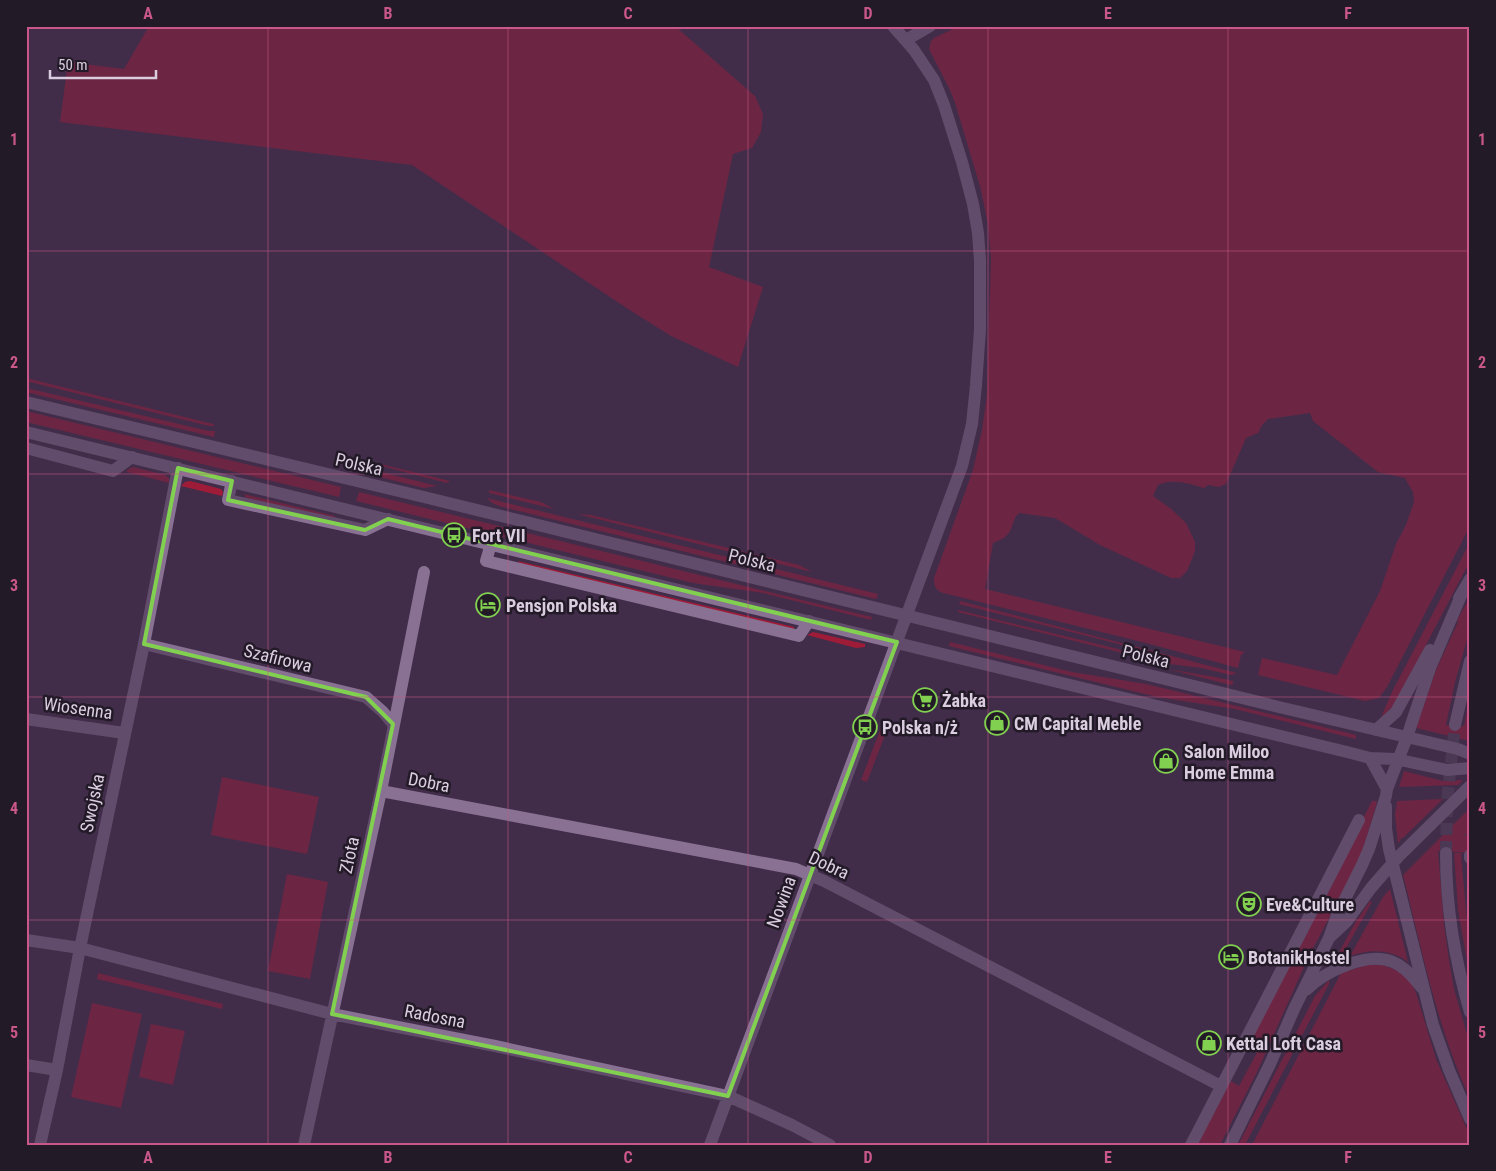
<svg xmlns="http://www.w3.org/2000/svg" width="1496" height="1171" font-family="'Roboto Condensed',sans-serif">
<rect width="100%" height="100%" fill="#412d4a"/>
<path fill="#9f1c39" d="M149,26H675L755,96L763,114L761,132L752,148L733,154L709,267L763,287L738,367L671,336L625,307L412,165L60,122L68,62L124,69Z
M959,26H1470V526L1387,687L1379,698L1365,701L1258,675L1262,658L1337,675L1380,591L1396,544L1406,525L1414,502L1413,492L1405,478L1378,472L1313,421L1310,413L1268,419L1262,425L1258,433L1246,438L1226,484L1219,487L1208,485L1204,488C1189,484 1173,478 1158,485L1153,496L1170,508L1186,523L1195,542V551L1187,571L1180,578H1171L1100,545L1055,518L1019,513C1012,519 1014,528 1007,535C1004,539 997,541 993,543L985,589L1245,652L1241,655L1238,668L1146,643L943,593C935,590 934,586 934,578L973,470L982,430L987,395L991,258L988,224L980,186L955,103L950,90L929,49L931,41L934,38Z
M26,378L213,424L215,426H209L26,381Z
M26,388L209,431H215L214,437L26,392Z
M26,411L341,487L339,497L26,422Z
M368,461L450,481L447,483L366,462Z
M133,467L165,475L169,478V483L127,472V470Z
M364,467L369,469L437,486L424,488L363,473Z
M190,481L221,489L223,492L222,496L181,486L185,482Z
M489,490L541,502L554,509L489,493Z
M359,492L872,617L871,620L763,593L693,583L356,501Z
M244,494L335,516L334,519L246,498Z
M487,498L878,594L876,599L499,506L492,503Z
M577,514L591,515L799,565L812,572Z
M1470,542V561L1394,706L1381,717L1393,690Z
M518,561L794,627V631L520,564Z
M1470,597V629L1455,682L1446,725L1464,726L1470,696V741L1416,728L1436,670L1458,622L1457,620Z
M960,601L1237,673L1231,675L1201,668L1169,664L1159,661L1119,644L959,604Z
M958,610L1118,649L1149,663L1123,653L958,612Z
M813,632L865,644V647L856,648L807,635Z
M950,642L1072,672L1146,684L1356,735V739L1235,709L1157,697L949,646Z
M1168,669L1215,677L1233,681V684L1231,685Z
M884,720L890,722L867,782L861,780Z
M1404,771L1443,781L1463,780L1458,785L1399,787Z
M222,777L319,797L307,854L211,835Z
M1443,799L1403,838L1400,839L1401,840L1398,843L1395,815L1397,801Z
M1372,801H1377L1376,806L1360,859L1308,958L1257,1072L1220,1145H1195L1229,1080L1239,1086L1260,1047L1249,1041Z
M1470,808V853L1438,851L1444,925L1449,960L1454,989L1470,1045V1099C1437,1027 1422,950 1403,875Z
M1454,853H1461C1464,895 1470,936 1470,978L1458,910Z
M287,874L328,882L310,979L268,971Z
M1390,889L1408,962C1390,949 1370,949 1350,956L1383,897Z
M1370,901L1372,902L1339,961L1332,965L1355,923Z
M1367,965H1383L1398,971L1412,983L1417,996L1436,1059L1470,1136V1145H1252L1341,973Z
M98,973L223,1004L222,1009L97,979Z
M1329,980V984L1245,1145H1238L1315,996Z
M92,1003L142,1014L121,1108L71,1097Z
M151,1024L185,1031L173,1085L139,1077Z"/>
<g fill="none" stroke-linecap="round" stroke-linejoin="round">
<path stroke="#584560" stroke-width="12" stroke-dasharray="12 6" stroke-linecap="butt" d="M1470,834V835
M1446,853L1447,802L1455,725"/>
<path stroke="#887192" stroke-width="12" d="M906,40L930,26
M26,448L113,471L132,457
M232,481L228,500L365,530L388,519
M491,544L486,561L799,636L809,621
M144,644L366,697L383,712L393,724
M26,719L124,733
M381,791L796,869L824,881L1221,1086
M26,940L80,948L332,1014L495,1046L728,1096L792,1125L830,1145
M26,1065L57,1070
M40,1145L57,1070L80,948L144,644L178,468
M304,1145L381,791L424,572
M710,1145L962,466L972,424L976,385L980,330V260L978,233L973,204L962,162L944,105L934,80L914,50L893,26
M1191,1145L1359,820"/>
<path stroke="#887192" stroke-width="12" d="M26,402L428,498L1283,708L1458,749L1470,754
M26,432L1347,752L1370,758L1395,759L1447,770L1470,768
M1459,598L1470,579
M1455,725L1470,661
M1376,730L1396,712L1430,650
M1370,758L1387,789
M1386,806V828L1389,849L1433,1025L1449,1070L1470,1119
M1446,853C1446,907 1455,961 1470,1012
M1470,855V858
M1331,936L1347,921L1371,888L1398,857L1470,786
M1306,990C1324,972 1367,951 1393,962C1405,967 1414,978 1422,988
M1230,1145L1270,1064L1294,1009L1329,938L1337,915L1362,865L1369,849L1386,796L1387,789L1407,737L1430,668L1463,591"/>
</g>
<path d="M0 0H1496V1171H0ZM178,468L232,481L228,500L365,530L388,519L897,642L728,1096L332,1014L393,724L366,697L144,644Z" fill="#412d4a" fill-opacity=".55" fill-rule="evenodd"/>
<path fill="none" stroke="#81d050" stroke-width="4" stroke-linejoin="round" d="M178,468L232,481L228,500L365,530L388,519L897,642L728,1096L332,1014L393,724L366,697L144,644Z"/>
<path fill="none" stroke="#ca5789" stroke-width="1" stroke-opacity="0.55" d="M268,26V1145M508,26V1145M748,26V1145M988,26V1145M1228,26V1145M26,251H1470M26,474H1470M26,697H1470M26,920H1470"/>
<defs>
<g id="bus-ring" transform="scale(1.25)"><circle r="9.5" fill="#231a27" stroke="#81d050" stroke-width="1.5"/><path d="M-5-6H5V4H4V6H2V4H-2V6H-4V4H-5ZM-3.5-4V0h7V-4ZM-3.5 1.2v1.5H-2V1.2ZM2 1.2v1.5H3.5V1.2Z" fill="#81d050"/></g>
<g id="hotel-ring" transform="scale(1.25)"><circle r="9.5" fill="#231a27" stroke="#81d050" stroke-width="1.5"/><path d="M-6-4.5h1.5V1H6V5H4.5V3h-9V5H-6ZM-4 0a1.8 1.8 0 1 1 3.6 0ZM.5 0V-2.5h3Q6-2.5 6 0Z" fill="#81d050"/></g>
<g id="supermarket-ring" transform="scale(1.25)"><circle r="9.5" fill="#231a27" stroke="#81d050" stroke-width="1.5"/><path d="M-6-5.5h2.5l.6 2H6L4.5 2H-2.5L-4.4-4H-6ZM-1.5 3.2a1.3 1.3 0 1 0 .1 0ZM3 3.2a1.3 1.3 0 1 0 .1 0Z" fill="#81d050"/></g>
<g id="shop-ring" transform="scale(1.25)"><circle r="9.5" fill="#231a27" stroke="#81d050" stroke-width="1.5"/><path d="M-5-2.5h2.3a2.7 3.5 0 0 1 5.4 0H5L5.5 6h-11ZM-1.5-2.5h3a1.5 2.3 0 0 0-3 0Z" fill="#81d050"/></g>
<g id="theatre-ring" transform="scale(1.25)"><circle r="9.5" fill="#231a27" stroke="#81d050" stroke-width="1.5"/><path d="M-5-5.5Q0-4 5-5.5V0Q5 5 0 6Q-5 5-5 0ZM-3.3-2.5H-1v1.5H-3.3ZM1-2.5H3.3v1.5H1ZM-2.8 1Q0 5.5 2.8 1Z" fill="#81d050"/></g>
</defs>
<g fill-rule="evenodd">
<use href="#bus-ring" x="454" y="535"/>
<use href="#hotel-ring" x="488" y="605"/>
<use href="#supermarket-ring" x="925" y="700"/>
<use href="#shop-ring" x="997" y="723"/>
<use href="#bus-ring" x="865" y="727"/>
<use href="#shop-ring" x="1166" y="761"/>
<use href="#theatre-ring" x="1249" y="904"/>
<use href="#hotel-ring" x="1231" y="957"/>
<use href="#shop-ring" x="1209" y="1043"/>
</g>
<g text-anchor="middle" dominant-baseline="central" stroke-width="5" stroke-linejoin="round" paint-order="stroke">
<g font-size="18" fill="#dacddf" stroke="#231a27">
<text transform="translate(359 464) rotate(13)">Polska</text>
<text transform="translate(752 560) rotate(14)">Polska</text>
<text transform="translate(1146 656) rotate(14)">Polska</text>
<text transform="translate(278 658) rotate(14)">Szafirowa</text>
<text transform="translate(78 708) rotate(8)">Wiosenna</text>
<text transform="translate(429 782) rotate(11)">Dobra</text>
<text transform="translate(92 803) rotate(-78)">Swojska</text>
<text transform="translate(349 855) rotate(-78)">Złota</text>
<text transform="translate(829 865) rotate(25)">Dobra</text>
<text transform="translate(781 902) rotate(-70)">Nowina</text>
<text transform="translate(435 1016) rotate(11)">Radosna</text>
</g>
<g font-size="18" font-weight="bold" fill="#dacddf" stroke="#231a27" text-anchor="start">
<text x="472" y="535">Fort VII</text>
<text x="506" y="605">Pensjon Polska</text>
<text x="942" y="700">Żabka</text>
<text x="1014" y="723">CM Capital Meble</text>
<text x="882" y="727">Polska n/ż</text>
<text x="1184" y="751">Salon Miloo<tspan x="1184" dy="21">Home Emma</tspan></text>
<text x="1266" y="904">Eve&amp;Culture</text>
<text x="1248" y="957">BotanikHostel</text>
<text x="1226" y="1043">Kettal Loft Casa</text>
</g>
</g>
<rect width="1496" height="1171" fill="none" stroke="#231a27" stroke-width="55"/>
<path d="M50 70v8h106v-8" fill="none" stroke="#dacddf" stroke-width="2.5"/>
<text x="58" y="70" font-size="15" fill="#dacddf" stroke="#231a27" stroke-width="4" paint-order="stroke">50 m</text>
<rect x="28" y="28" width="1440" height="1116" fill="none" stroke="#ca5789" stroke-width="2"/>
<g font-size="16" text-anchor="middle" font-weight="bold" fill="#ca5789">
<text x="148" y="19">A</text>
<text x="388" y="19">B</text>
<text x="628" y="19">C</text>
<text x="868" y="19">D</text>
<text x="1108" y="19">E</text>
<text x="1348" y="19">F</text>
<text x="14" y="145">1</text>
<text x="1482" y="145">1</text>
<text x="14" y="368">2</text>
<text x="1482" y="368">2</text>
<text x="14" y="591">3</text>
<text x="1482" y="591">3</text>
<text x="14" y="814">4</text>
<text x="1482" y="814">4</text>
<text x="14" y="1038">5</text>
<text x="1482" y="1038">5</text>
<text x="148" y="1163">A</text>
<text x="388" y="1163">B</text>
<text x="628" y="1163">C</text>
<text x="868" y="1163">D</text>
<text x="1108" y="1163">E</text>
<text x="1348" y="1163">F</text>
</g>
</svg>
